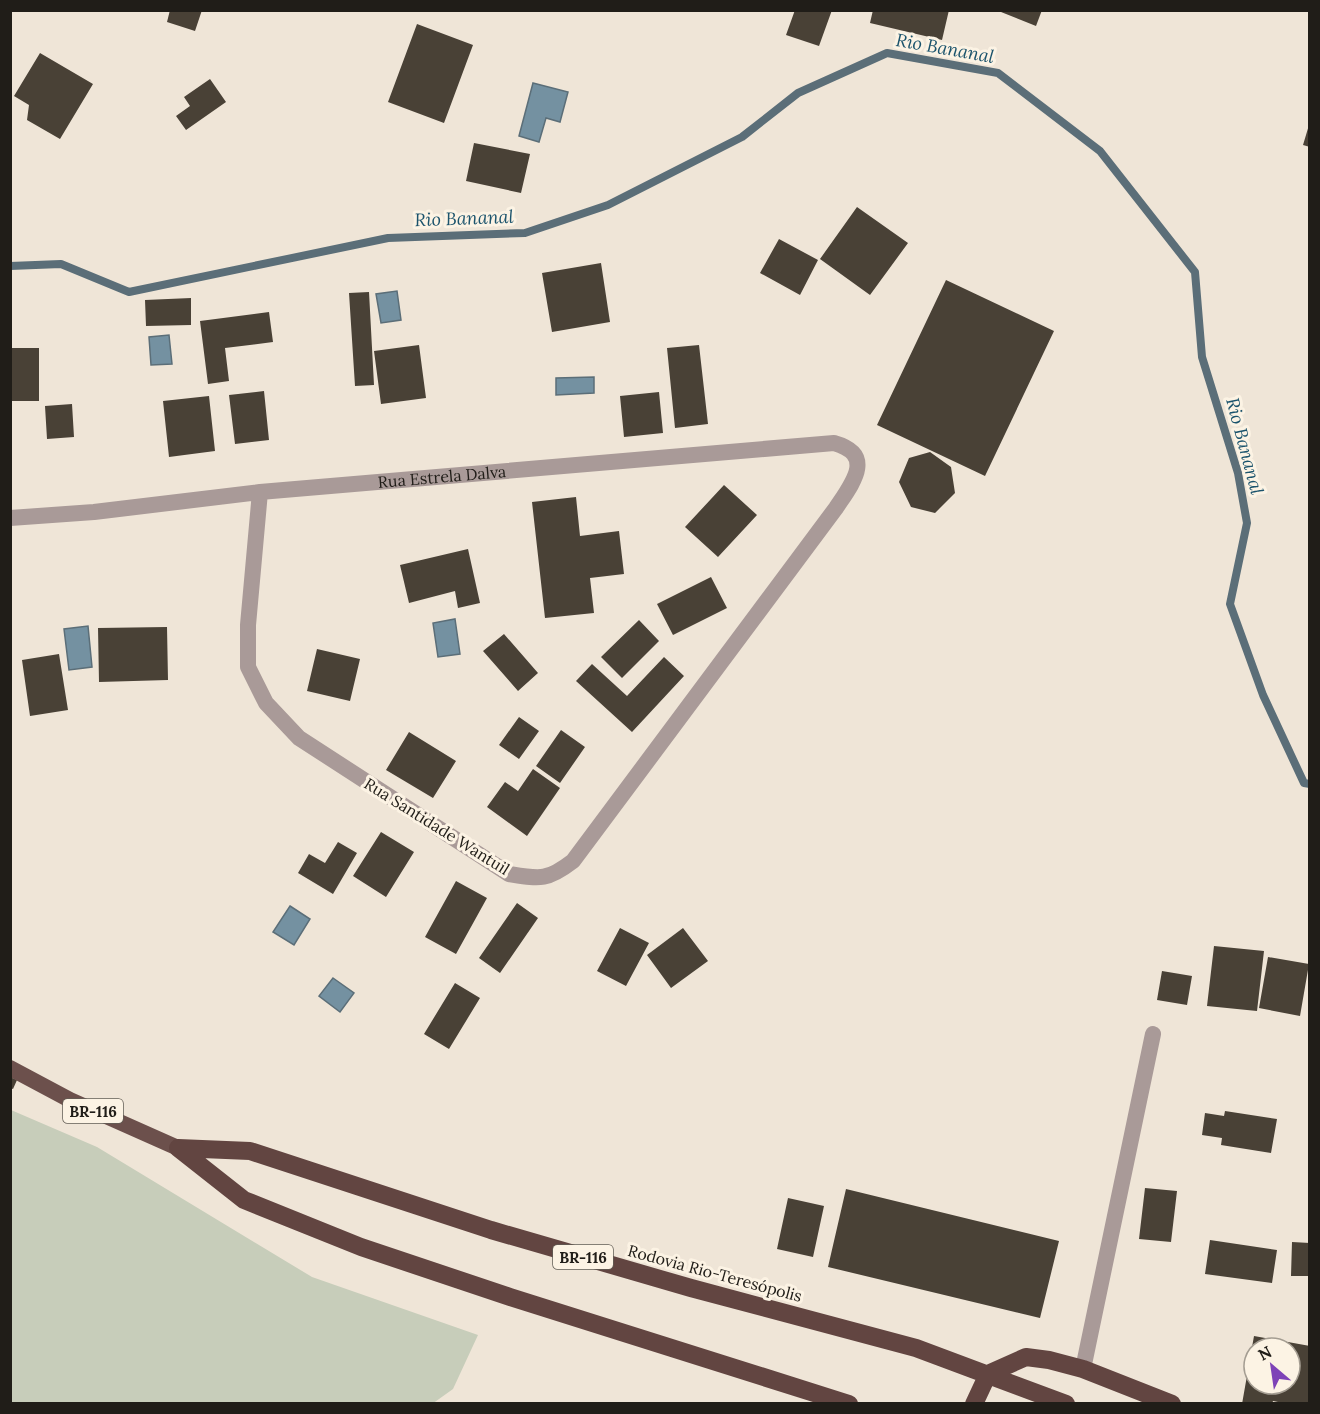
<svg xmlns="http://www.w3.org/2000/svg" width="1320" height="1414" font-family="Lora,serif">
<rect width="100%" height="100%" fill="#efe5d7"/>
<path fill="#c7cdba" d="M11,1110L97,1147L312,1277L478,1335L453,1389L432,1404L11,1403Z"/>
<path fill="#7491a1" stroke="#5b6e78" stroke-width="1.5" d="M533,83L568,92L560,122L546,118L539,142L519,136Z
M397,291L401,320L381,323L376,294Z
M169,335L172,364L151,365L149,337Z
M594,377V393L556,395V378Z
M455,619L460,654L438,657L433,623Z
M88,626L92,667L69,670L64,629Z
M290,906L310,919L294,945L273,932Z
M333,978L354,993L340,1012L319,996Z"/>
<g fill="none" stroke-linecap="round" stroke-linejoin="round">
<path stroke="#5b6e78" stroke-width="8" d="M10,266L61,264L129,292L388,238L525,233L608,205L742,137L798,93L887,53L998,73L1100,151L1195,272L1202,357L1238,473L1247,523L1230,604L1263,695L1304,783L1310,784"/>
</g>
<path fill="#494136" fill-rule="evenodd" d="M170,10H202L195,31L167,22Z
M795,10H832L819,46L786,35Z
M873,10L922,12L949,10L942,40L870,23Z
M996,10H1042L1036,26Z
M417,24L473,45L444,123L388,102Z
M40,53L93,84L60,139L27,120L29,105L14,96Z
M210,79L226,102L186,130L176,116L190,106L184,97Z
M1309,125H1310V147L1303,145Z
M474,143L530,154L521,193L466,181Z
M857,207L908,243L870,295L820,259Z
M779,239L818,260L800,295L760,273Z
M601,263L610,322L552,332L542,273Z
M946,280L1054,331L985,476L877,425Z
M369,292L374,385L355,386L349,293Z
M191,298V325L146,326L145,300Z
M269,312L273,342L225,348L229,381L208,384L200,321Z
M419,345L426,398L381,404L374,351Z
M699,345L708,424L675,428L667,348Z
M10,348H39V401H10Z
M264,391L269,440L235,444L229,395Z
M659,392L663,433L624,437L620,396Z
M209,396L215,451L169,457L163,401Z
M72,404L74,437L47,439L45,406Z
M930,452L951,467L955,493L935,513L911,507L899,482L909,458Z
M724,485L757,515L718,557L685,527Z
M576,497L580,536L619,531L624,574L590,578L594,613L545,618L532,502Z
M468,549L480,603L458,608L455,591L409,603L400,565Z
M711,577L727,608L673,635L657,604Z
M639,620L659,641L622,678L601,657Z
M167,627L168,680L99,682L98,628Z
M504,634L538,673L518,691L483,651Z
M317,649L360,659L350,701L307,691Z
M59,654L68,710L30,716L22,660Z
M664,657L684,676L632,732L576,681L592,664L627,696Z
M519,717L539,731L519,759L499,745Z
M561,730L585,747L560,783L536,766Z
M409,732L456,761L433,798L386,770Z
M533,769L560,788L527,836L487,807L505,782L518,791Z
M381,832L414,852L386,897L353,876Z
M338,842L357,853L333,894L298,873L309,854L325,863Z
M456,881L487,898L456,954L425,937Z
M517,903L538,918L500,973L479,958Z
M620,928L649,943L626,986L597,971Z
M683,928L708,961L671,988L647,955Z
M1214,946L1264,951L1257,1011L1207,1006Z
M1268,957L1309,964L1300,1016L1259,1008Z
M1162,971L1192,976L1187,1005L1157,1000Z
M455,983L480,998L449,1049L424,1034Z
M10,1077L17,1080L13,1089L10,1088Z
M1225,1111L1277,1119L1271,1153L1221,1145L1222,1138L1202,1135L1205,1113L1224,1116Z
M1145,1188L1177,1191L1171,1242L1139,1239Z
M846,1189L1059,1241L1040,1318L828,1267Z
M788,1198L824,1206L813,1257L777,1249Z
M1210,1240L1277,1250L1272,1283L1205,1274Z
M1292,1242L1310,1243V1276H1291Z
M1254,1336L1310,1346V1404H1288L1273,1401L1272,1404H1242ZM1254,1348H1290V1384H1254Z"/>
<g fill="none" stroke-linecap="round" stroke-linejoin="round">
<g stroke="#a99a98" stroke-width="16">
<path id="s1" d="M10,518L94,512L260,492L834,443C876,455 852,484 836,508L573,861C547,881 540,879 509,874L299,738L266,703L248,667V625L260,492"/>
<path d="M1083,1369L1153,1034"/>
</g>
<path stroke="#6c504c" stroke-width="16" d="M10,1068L70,1100L178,1148"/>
<path stroke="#624541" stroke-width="18" d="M178,1148L250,1151L491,1230L691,1288L916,1348L1066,1404
M178,1148L244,1200L361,1247L510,1297L849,1404
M974,1404L988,1374L1026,1357L1049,1360L1083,1369L1172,1404"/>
</g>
<g text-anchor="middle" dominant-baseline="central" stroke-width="6" stroke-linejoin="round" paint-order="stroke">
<g fill="#fcf3e4" stroke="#625d55" stroke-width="1.5">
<rect x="63" y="1099" width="60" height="24" rx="4.5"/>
<rect x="553" y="1245" width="60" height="24" rx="4.5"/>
</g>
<g font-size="15" font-weight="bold" fill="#201d18">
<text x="93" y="1111">BR-116</text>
<text x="583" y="1257">BR-116</text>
</g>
<g font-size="16" fill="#201d18" stroke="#fcf3e4">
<text stroke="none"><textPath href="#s1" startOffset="434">Rua Estrela Dalva</textPath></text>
<text transform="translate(437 826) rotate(32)">Rua Santidade Wantuil</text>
<text transform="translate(715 1273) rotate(15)">Rodovia Rio-Teresópolis</text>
</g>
<g font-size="18" font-style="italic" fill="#1b536c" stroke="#fcf3e4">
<text transform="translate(945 48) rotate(10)">Rio Bananal</text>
<text transform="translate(464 218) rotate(-2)">Rio Bananal</text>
<text transform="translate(1245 446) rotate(75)">Rio Bananal</text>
</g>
</g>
<rect width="1320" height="1414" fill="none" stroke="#201d18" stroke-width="24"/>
<g transform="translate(1272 1366) rotate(331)"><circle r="28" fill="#fcf3e4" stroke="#a49d92" stroke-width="1.5"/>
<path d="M0-4.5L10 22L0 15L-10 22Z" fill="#7e42b7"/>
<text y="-9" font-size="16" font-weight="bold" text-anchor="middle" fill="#201d18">N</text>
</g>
</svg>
